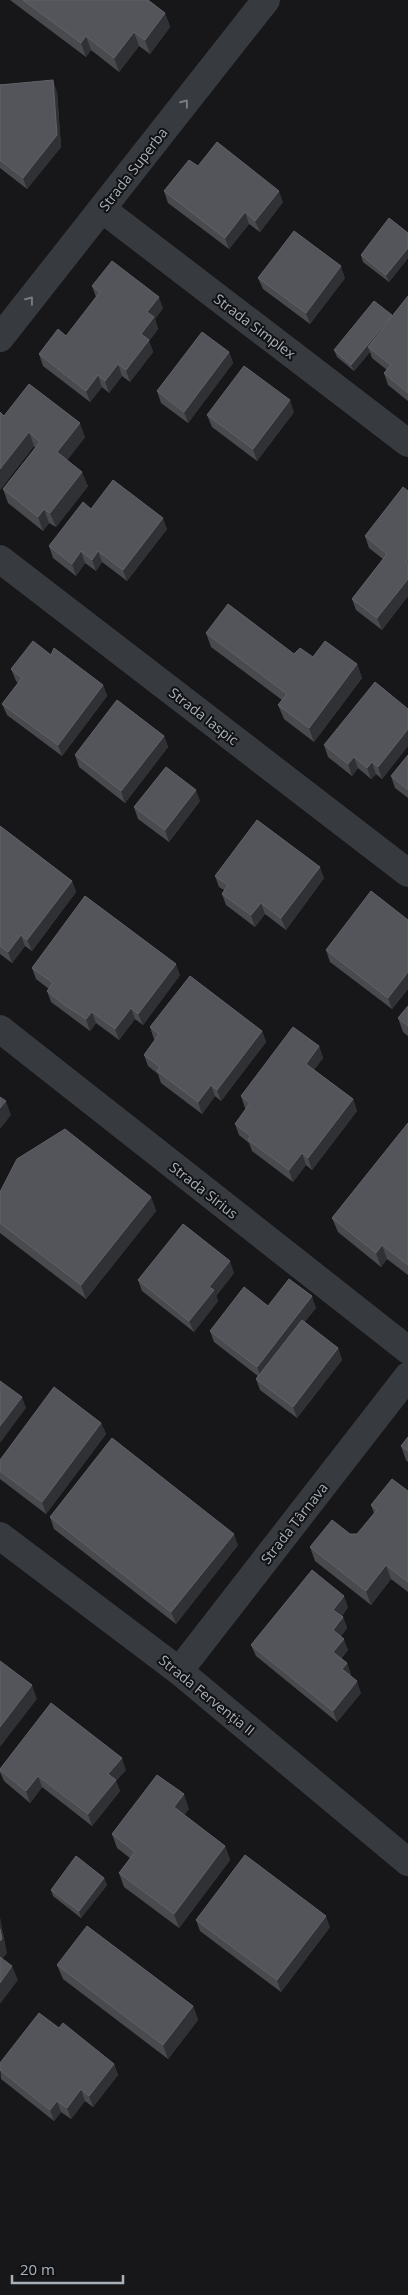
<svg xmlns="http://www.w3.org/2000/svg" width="408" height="2295" font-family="'Open Sans',sans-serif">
<rect width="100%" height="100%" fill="#171719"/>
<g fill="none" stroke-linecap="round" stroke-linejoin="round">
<path stroke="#373a3e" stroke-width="28" d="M102,209L408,443
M0,559L408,873
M0,1029L408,1350
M179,1671L408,1376"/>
<path stroke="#373a3e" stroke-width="28" d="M0,338L266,0
M0,1536L179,1671L408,1862"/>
</g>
<path fill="#484a4e" d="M10,0H148L165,13L170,27L150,54L139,46L119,72L91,50L86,57Z
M0,84L57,92L61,147L27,189L0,168Z
M198,166L283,202L260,232L249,224L229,249L168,203L164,191Z
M408,233V258L389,282L363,262L361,255Z
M258,278H345L310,324L263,289Z
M92,286L163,308L155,319L158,329L149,341L153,352L130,382L122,376L109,393L102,387L90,402L43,366L39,354L66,336L96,297Z
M408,296V401L388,385L384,373L387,370L372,358L370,352L354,371L337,357L334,350L392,315V316Z
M229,352L233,363L188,423L161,403L157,391Z
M0,412L4,416L85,437L67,460L88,486L56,527L49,523L43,531L8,503L3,489L35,448L34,446L0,490Z
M294,412L257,461L212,427L207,415Z
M408,491V596L382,630L356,610L352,599L383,559L369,548L365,536Z
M91,509L167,529L127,581L102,562L96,571L85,563L76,576L53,558L49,546Z
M206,633L294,654L357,664L362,678L314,742L284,719L278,705L282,700L211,647Z
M11,669L103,685L107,696L62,756L7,715L2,704L18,683L16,681Z
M408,709V746L382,779L376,774L371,779L358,768L352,776L328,757L324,745Z
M164,736L168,747L125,803L79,767L75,755Z
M408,755V798L395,788L391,776Z
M200,801L169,842L138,819L134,807Z
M0,826L72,881L76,892L32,951L25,946L12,963L0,954Z
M215,876L324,878L286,930L265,914L255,927L226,905L222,894L224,890L219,887Z
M408,920V989L392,1009L330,962L326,950Z
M32,968L180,975L143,1025L135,1019L119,1040L96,1023L90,1031L51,1002L47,991L49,989L36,979Z
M408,1006V1036L403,1032L398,1018Z
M150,1027L262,1031L266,1042L221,1101L215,1096L202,1114L161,1083L158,1074L148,1066L144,1055L155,1040L154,1039Z
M319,1046L323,1058L314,1070L353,1099L357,1111L312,1170L306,1165L293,1182L252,1151L249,1143L239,1135L235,1124L246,1109L245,1108L241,1096Z
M408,1123V1275L387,1259L381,1267L338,1232L332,1218Z
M0,1192L151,1197L156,1211L86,1299L0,1233Z
M234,1273L216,1296L218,1301L194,1332L142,1291L138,1280Z
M268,1306L316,1308L304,1322L338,1348L342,1360L297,1418L260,1390L256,1379L258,1376L214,1342L210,1331Z
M101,1423L106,1434L46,1514L0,1479V1460Z
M408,1437V1462L406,1460L401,1446Z
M408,1491V1592L391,1579L371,1605L315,1561L310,1547L350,1534H357L374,1513L371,1505Z
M50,1517L238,1545L176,1624L54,1529Z
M348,1607L342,1616L343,1617L347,1628L341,1636L348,1650L341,1659L347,1663L351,1675L350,1676L361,1693L337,1722L256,1656L251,1645Z
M0,1769L126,1770L116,1781L120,1791L92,1826L42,1787L30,1803L4,1781L0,1772Z
M189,1809L184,1815L225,1846L230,1860L179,1928L124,1887L119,1873L130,1858L117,1848L112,1834Z
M104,1878L107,1885L81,1918L53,1896L51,1890Z
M196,1920L330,1927L281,1992L200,1931Z
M57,1965L193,2006L198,2020L168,2059L63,1979Z
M59,2028L114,2064L118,2075L93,2107L85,2101L71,2119L61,2112L54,2121L1,2079L0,2063Z"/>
<path fill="#303134" d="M165,13L170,27L150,54L145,40Z
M134,32L139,46L119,72L114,58Z
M86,36L91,50L86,57L81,43Z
M53,80L57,92L61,147L27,189L23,178Z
M279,191L283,202L260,232L255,221Z
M245,212L249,224L229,249L225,238Z
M408,248V258L389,282L386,275Z
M341,266L345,278L310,324L306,313Z
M159,297L163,308L155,319L158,329L149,341L153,352L130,382L126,370L141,334L147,312Z
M392,315L394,321L368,347L370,352L354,371L351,365Z
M229,352L233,363L188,423L184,412Z
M118,364L122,376L109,393L105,381Z
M98,375L102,387L90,402L86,391Z
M290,400L294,412L257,461L253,449Z
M80,423L85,437L63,466L57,452Z
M29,432L34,446L0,490V469Z
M82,472L88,486L56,527L50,513Z
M44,509L49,523L43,531L38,517Z
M163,518L167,529L127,581L123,570Z
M81,551L85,563L76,576L72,564Z
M98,551L102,562L96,571L92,560Z
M408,579V596L382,630L377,618Z
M357,664L362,678L314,742L309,728Z
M103,685L107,696L62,756L58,745Z
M408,729V746L382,779L378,767Z
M164,736L168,747L125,803L121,791Z
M354,757L358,768L352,776L348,764Z
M372,762L376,774L371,779L367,768Z
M196,790L200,801L169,842L165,830Z
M320,867L324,878L286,930L281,918Z
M72,881L76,892L32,951L27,940Z
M261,903L265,914L255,927L251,915Z
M21,935L25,946L12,963L8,952Z
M176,964L180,975L143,1025L138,1014Z
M408,972V989L392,1009L388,998Z
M131,1008L135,1019L119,1040L115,1029Z
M92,1012L96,1023L90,1031L86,1019Z
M262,1031L266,1042L221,1101L217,1090Z
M319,1046L323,1058L310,1075L306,1064Z
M211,1085L215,1096L202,1114L198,1102Z
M353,1099L357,1111L312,1170L308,1158Z
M6,1101L11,1115L0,1129V1108Z
M302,1153L306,1165L293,1182L289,1170Z
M151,1197L156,1211L86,1299L81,1285Z
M382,1245L387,1259L381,1267L376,1253Z
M230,1261L234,1273L216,1296L218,1301L194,1332L189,1321L209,1287Z
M312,1296L316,1308L261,1378L257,1367Z
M338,1348L342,1360L297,1418L293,1407Z
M22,1397L26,1408L0,1443V1426Z
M101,1423L106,1434L46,1514L42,1502Z
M234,1534L238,1545L176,1624L171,1612Z
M386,1565L391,1579L371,1605L366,1591Z
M344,1596L348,1607L338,1621L333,1610Z
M343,1617L347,1628L337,1641L333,1630Z
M344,1639L348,1650L337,1663L333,1652Z
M347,1663L351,1675L346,1681L342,1669Z
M357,1681L361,1693L337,1722L333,1711Z
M32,1685L37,1699L0,1747V1727Z
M122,1758L126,1770L116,1781L120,1791L92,1826L88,1814L108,1774Z
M38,1776L42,1787L30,1803L26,1791Z
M184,1794L189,1809L180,1821L174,1807Z
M225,1846L230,1860L179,1928L174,1914Z
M104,1878L107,1885L81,1918L79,1911Z
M326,1916L330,1927L281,1992L277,1980Z
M0,1917L7,1953L0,1962Z
M12,1966L18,1980L0,2004V1983Z
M193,2006L198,2020L168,2059L163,2045Z
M114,2064L118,2075L93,2107L89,2096Z
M81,2089L85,2101L71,2119L67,2108Z
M57,2101L61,2112L54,2121L50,2110Z"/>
<path fill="#53555a" stroke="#606369" d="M23,0H148L165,13L145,40L134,32L114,58L86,36L81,43Z
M53,80L57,135L23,178L0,160V85Z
M217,142L279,191L255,221L245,212L225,238L164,191L189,160L198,166Z
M389,218L408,233V248L386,275L361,255Z
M294,231L341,266L306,313L258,278Z
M112,261L159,297L147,312L154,317L141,334L149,340L126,370L118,364L105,381L98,375L86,391L39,354L58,329L66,336L100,292L92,286Z
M408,296V393L384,373L391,365L368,347Z
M374,301L392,315L351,365L334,350Z
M202,332L229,352L184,412L157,391Z
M244,366L290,400L253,449L207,415Z
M29,384L80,423L57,452L82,472L50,513L44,509L38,517L3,489L40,442L29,432L0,469V412L4,416Z
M113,480L163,518L123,570L98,551L92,560L81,551L72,564L49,546L83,502L91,509Z
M403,487L408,491V559L406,562L408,564V579L377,618L352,599L387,554L365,536Z
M228,604L294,654L300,648L313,657L325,641L357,664L309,728L278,705L287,694L206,633Z
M33,641L51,655L54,648L103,685L58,745L2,704L22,678L11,669Z
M375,682L408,709V729L378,767L372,762L367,768L354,757L348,764L324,745Z
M117,700L164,736L121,791L75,755Z
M408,755V790L391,776Z
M166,767L196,790L165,830L134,807Z
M257,820L320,867L281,918L261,903L251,915L222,894L228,885L215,876Z
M0,826L72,881L27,940L21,935L8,952L0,946Z
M371,891L408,920V972L388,998L326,950Z
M85,896L176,964L138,1014L131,1008L115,1029L92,1012L86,1019L66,1006L47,991L53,983L32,968Z
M190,976L262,1031L217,1090L211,1085L198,1102L157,1071L160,1067L144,1055L159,1034L150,1027Z
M408,1006V1026L398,1018Z
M293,1027L319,1046L306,1064L353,1099L308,1158L302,1153L289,1170L248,1140L251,1136L235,1124L250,1103L241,1096Z
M0,1097L6,1101L0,1108Z
M408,1123V1265L382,1245L376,1253L332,1218Z
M65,1129L151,1197L81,1285L0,1223V1192L17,1159Z
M183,1224L230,1261L209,1287L214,1290L189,1321L138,1280Z
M289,1279L312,1296L257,1367L210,1331L244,1287L268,1306Z
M302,1320L338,1348L293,1407L256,1379Z
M0,1381L22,1397L0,1426Z
M54,1387L101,1423L42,1502L0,1471V1460Z
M408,1437V1451L401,1446Z
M112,1438L234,1534L171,1612L50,1517Z
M392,1479L408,1491V1582L386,1565L366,1591L310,1547L332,1520L350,1534H357L377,1510L371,1505Z
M312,1570L344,1596L333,1610L343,1617L333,1630L344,1639L333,1652L347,1663L342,1669L357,1681L333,1711L251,1645Z
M0,1661L32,1685L0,1727Z
M51,1703L122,1758L108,1774L116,1780L88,1814L38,1776L26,1791L0,1770V1769Z
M157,1775L184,1794L174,1807L225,1846L174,1914L119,1873L135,1852L112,1834Z
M245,1855L326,1916L277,1980L196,1920Z
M76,1856L104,1878L79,1911L51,1890Z
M87,1926L193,2006L163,2045L57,1965Z
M0,1929L2,1939L0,1941Z
M0,1957L12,1966L0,1983Z
M39,2013L59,2028L63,2023L114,2064L89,2096L81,2089L67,2108L57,2101L50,2110L0,2070V2063Z"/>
<defs><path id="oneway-chevron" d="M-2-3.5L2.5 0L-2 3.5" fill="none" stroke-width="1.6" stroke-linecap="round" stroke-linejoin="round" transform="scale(1.25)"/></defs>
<g stroke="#757b82">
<use href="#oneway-chevron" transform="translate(185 103) rotate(-52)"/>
<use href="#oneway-chevron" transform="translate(30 300) rotate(-52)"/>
</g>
<g text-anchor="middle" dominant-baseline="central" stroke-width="4" stroke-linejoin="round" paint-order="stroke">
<g font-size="14" fill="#a8b1ba" stroke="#121214">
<text transform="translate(133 169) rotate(-52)">Strada Superba</text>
<text transform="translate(255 326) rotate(37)">Strada Simplex</text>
<text transform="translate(204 716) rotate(38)">Strada Iaspic</text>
<text transform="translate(204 1190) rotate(38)">Strada Sirius</text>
<text transform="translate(294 1523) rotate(-52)">Strada Târnava</text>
<text transform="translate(207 1695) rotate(39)">Strada Fervenția II</text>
</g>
</g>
<path d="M12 2275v8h111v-8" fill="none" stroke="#a8b1ba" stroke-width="2.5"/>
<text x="20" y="2275" font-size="15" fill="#a8b1ba" stroke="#121214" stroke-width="4" paint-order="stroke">20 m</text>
</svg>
